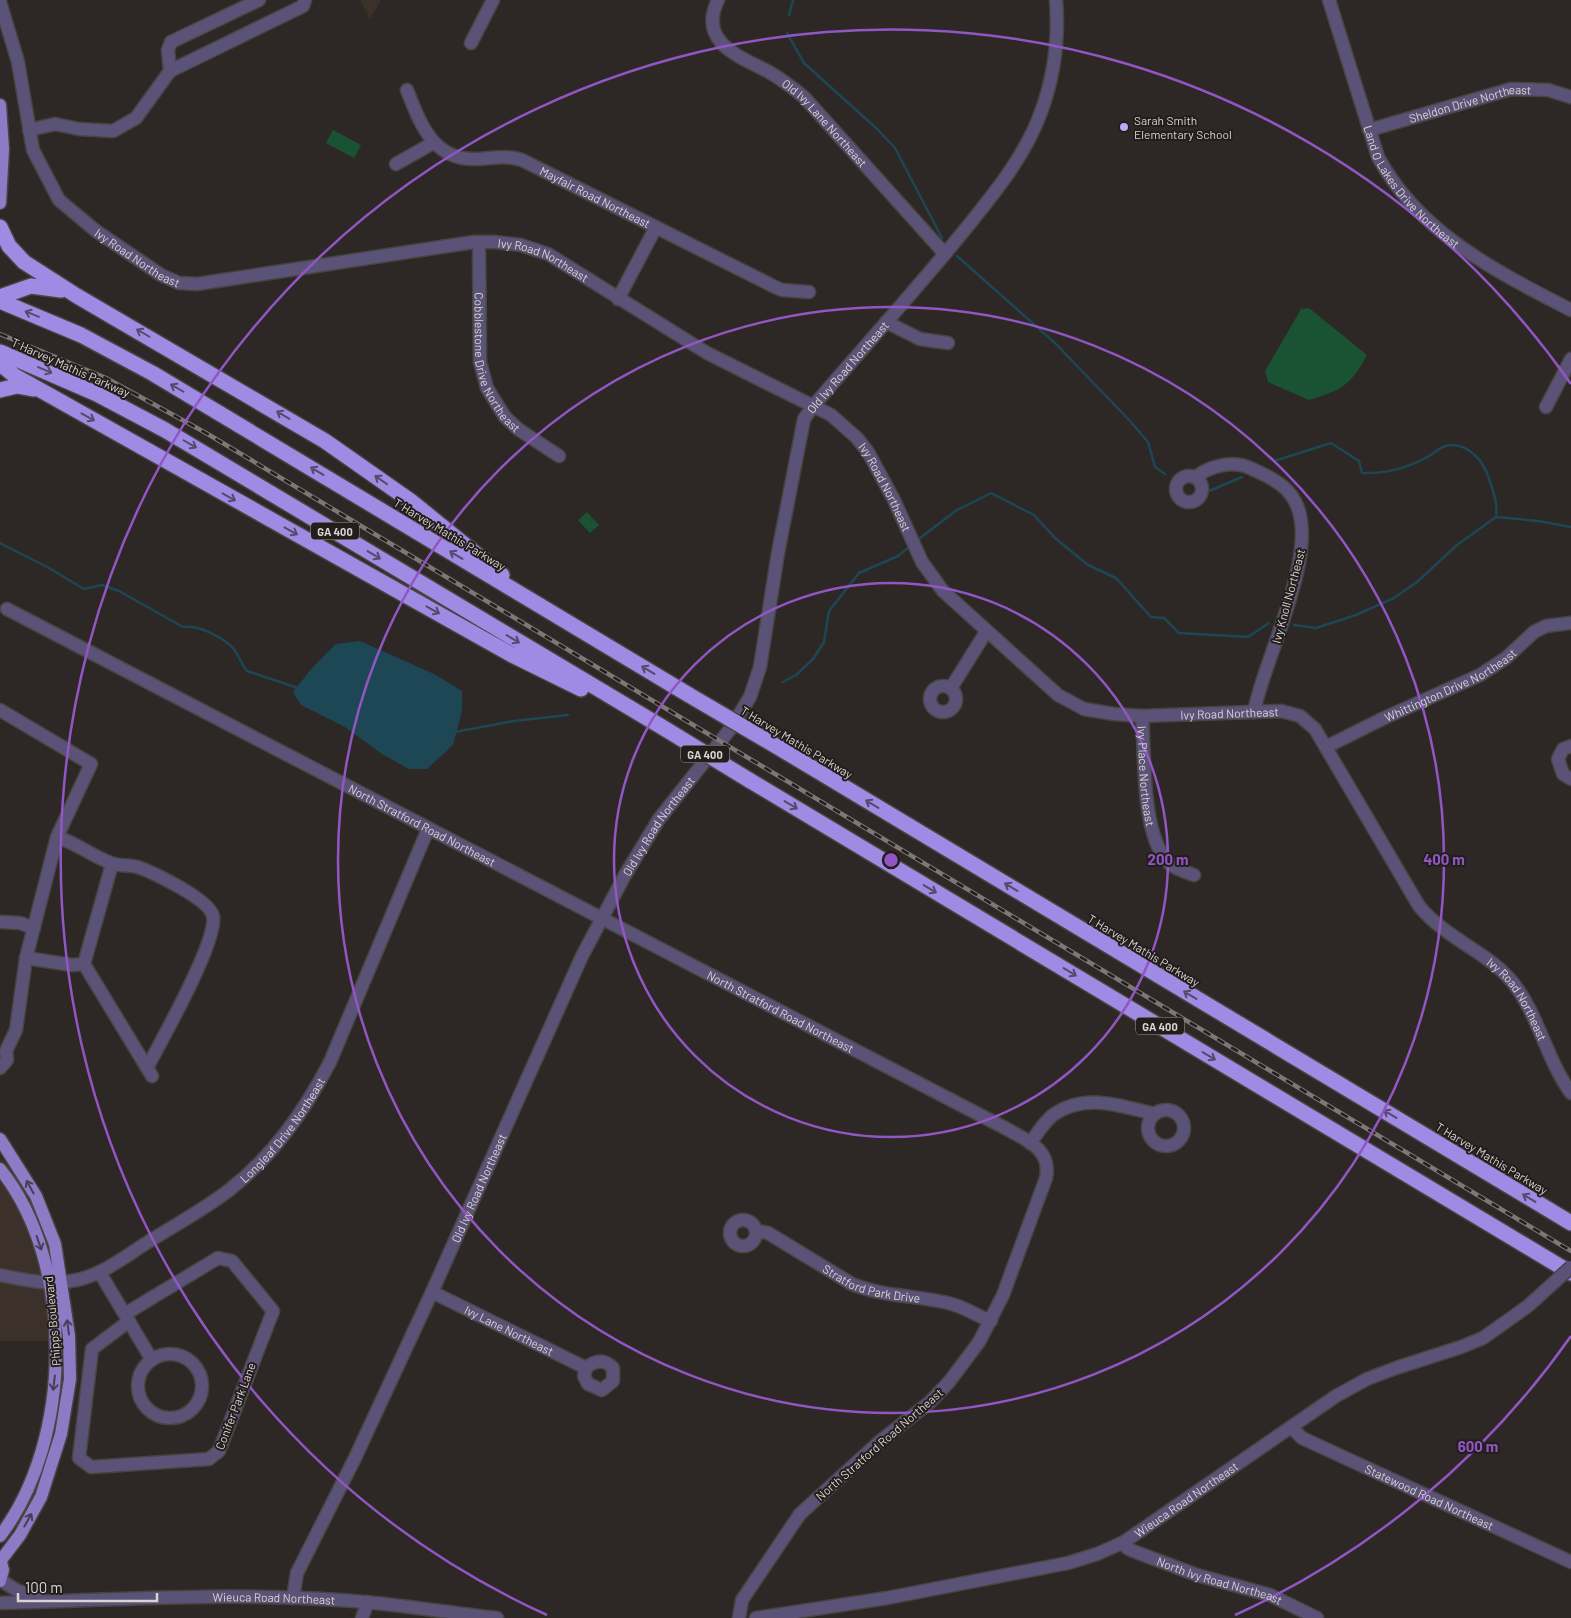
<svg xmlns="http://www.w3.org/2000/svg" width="1571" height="1618" font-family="Barlow,sans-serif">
<rect width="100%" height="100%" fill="#2d2825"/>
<path fill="#3b312a" d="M360,0H381L370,19Z
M0,1157L20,1179L40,1230L51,1341H0Z"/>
<path fill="#1a5334" d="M333,130L361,145L354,158L326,143Z
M1309,308L1367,355C1351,385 1342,390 1309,400L1268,382L1265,371L1301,309Z
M587,512L599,525L590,533L578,520Z"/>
<path fill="#1d4754" d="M360,641L434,674L462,691V711L453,745L427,769H409L382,754L345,727L301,705L293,692L312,668L336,644Z"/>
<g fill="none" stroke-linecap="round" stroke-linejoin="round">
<path stroke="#1d4754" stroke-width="2.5" d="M789,15L793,0
M787,33L804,63L876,128L895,148L942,238
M957,256L1055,343L1130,421L1148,442L1155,467L1165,474
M1274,461L1331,443L1359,461L1362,473C1384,474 1409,468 1429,456C1437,451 1442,445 1453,445C1470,446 1483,461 1488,476C1493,491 1498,502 1496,517
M1209,491L1242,477
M920,538L957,510L991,493L1034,515L1055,538L1088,565L1116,578L1151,617L1164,618L1179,633L1248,637L1269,623
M0,543L49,568L84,589L102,585L119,591L183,627C199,625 220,636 232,647C238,653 241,664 247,671L298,688
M1294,625L1316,628L1356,615L1394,598L1417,582L1457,545L1496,517L1538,521L1571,527
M783,682L796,675L813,659L824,642L829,611L859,573L898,556L908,548
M455,732L514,721L568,715"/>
<g stroke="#484441" stroke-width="15">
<g id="minor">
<path id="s1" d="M718,0C697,43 741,57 769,72C781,79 793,88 804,97L945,254"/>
<path id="s2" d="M1329,0L1378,157C1419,233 1497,272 1571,310"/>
<path id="s3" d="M0,2L18,62L33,150L59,200L96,231L161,275L179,283L197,284L474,242H495L521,245L548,254L707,353L831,415L857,438L868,452L894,500L922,562L943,591L1058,695L1084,709L1114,714L1142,716L1281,711L1300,716L1315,729L1419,906C1447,940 1489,952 1514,984C1539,1017 1547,1060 1571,1093"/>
<path d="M471,43L493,0"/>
<path d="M170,71L168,50L171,42L259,0"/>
<path id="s4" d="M407,90C420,123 433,161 477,159C493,158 506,155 522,160L773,286L782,290L809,292"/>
<path d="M29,130L55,124L79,129L113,131L136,118L170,71L303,6L305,0"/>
<path id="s5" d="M1369,130L1511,89L1548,90L1571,97"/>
<path d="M396,164L433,143"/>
<path id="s6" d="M479,242L480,362L487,388L505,417L518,429L559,456"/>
<path d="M618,299L656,227"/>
<path d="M886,322L920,339L948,343"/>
<path d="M1546,407L1571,359"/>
<circle cx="1189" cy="489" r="13"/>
<path d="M1196,477C1209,466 1233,460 1250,468C1263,474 1282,482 1291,495C1327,542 1263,659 1254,712"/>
<path id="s7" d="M7,609L1005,1128C1026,1140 1052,1149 1046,1178L1003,1295L979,1342L949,1382L930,1402L878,1443L800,1514L742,1600L739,1618"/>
<circle cx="943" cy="699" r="13"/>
<path d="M951,688L986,632"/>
<path d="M0,710L91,764L57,837L26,958L16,1030L6,1051L7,1060L0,1068"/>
<path id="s8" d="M1142,716C1145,755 1141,836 1169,863C1175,869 1186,872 1194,875"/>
<path d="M1571,746L1563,749L1558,759L1563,774L1571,779"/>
<path id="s9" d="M1326,747L1382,719L1480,675L1506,658L1534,632L1546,626L1571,623"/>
<path d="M57,837C76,843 92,856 111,863C119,866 129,865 138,867C154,873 209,899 213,916C218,941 161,1041 147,1068"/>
<path d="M112,864L84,964L152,1076"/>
<path d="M0,922L20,923L34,928"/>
<path d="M26,958L72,965L84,964"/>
<circle cx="1166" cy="1128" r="18"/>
<path d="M1030,1143C1037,1134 1044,1122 1053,1115C1085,1092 1120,1106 1155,1114"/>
<circle cx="743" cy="1233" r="13"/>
<path id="s10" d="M757,1231L768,1233L852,1284C884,1297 916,1295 948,1303C963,1306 977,1316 991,1321"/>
<path d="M100,1273L152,1360"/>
<path id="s11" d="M0,1275C24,1280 47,1285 71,1281C100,1277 124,1257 148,1242C175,1225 203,1210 228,1191C273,1156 304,1112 330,1062L428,829"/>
<path id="s12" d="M432,1292L586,1368L584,1376L588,1384L602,1390L613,1381V1368C604,1359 595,1360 586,1368"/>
<path d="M125,1314L218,1258L232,1261L273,1311L219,1451L209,1459L91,1467L79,1458L92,1349L129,1321"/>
<circle cx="170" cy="1386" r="32"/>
<path id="s13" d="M1291,1427L1302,1438L1571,1562"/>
<path id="s14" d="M1124,1542L1127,1548L1133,1551L1197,1575L1270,1595L1317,1618"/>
<path d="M0,1580L18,1591L40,1598"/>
<path id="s15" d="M293,1598L297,1573L355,1458L432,1292L582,956L625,875L659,819L731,728L750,697L760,667L778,553L804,419L814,405C863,348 915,291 963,232C992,196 1025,157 1041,112C1054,77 1059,38 1056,0"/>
<path id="s16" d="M0,1603C113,1600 226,1592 338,1600C391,1603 444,1612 497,1618"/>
<path d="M362,1618L368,1602"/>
<path id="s17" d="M756,1618L887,1598L1068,1563L1097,1554L1124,1542L1336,1396L1367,1379L1396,1368L1461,1347L1483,1338L1528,1306"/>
</g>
</g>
<g stroke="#484441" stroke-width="15">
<path id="major" d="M0,105L3,149L0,203
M0,1139L36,1196L55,1244L69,1336L70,1379L61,1434L41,1497L20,1535L1,1560
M0,1169C76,1263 73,1441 0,1536
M0,1558L3,1570L0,1581"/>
</g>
<g stroke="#484441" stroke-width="18">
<path id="highway" d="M0,227L9,246L24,262L77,296L325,441L412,502L502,575
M0,297L31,286L61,290
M0,301L81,335L152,373L689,695
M0,352L97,394L165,430L662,727
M0,364L15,376L42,391L512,655L581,689
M0,390L17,386L33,389
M776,746L1571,1223
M749,780L1571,1273"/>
</g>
<use href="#minor" stroke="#5b5377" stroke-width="12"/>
<use href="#major" stroke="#8d7bc5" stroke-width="12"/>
<use href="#highway" stroke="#a08be4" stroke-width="15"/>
<g stroke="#7d7876" stroke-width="4.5">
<path id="rail" d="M0,334L106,378L206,433L1571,1251"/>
</g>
<use href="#rail" stroke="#231e1b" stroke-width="2.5" stroke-dasharray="8" stroke-linecap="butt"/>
<g stroke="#484441" stroke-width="15" stroke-linecap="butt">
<path id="minor-bridge" d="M1528,1306L1571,1267"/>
</g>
<g stroke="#484441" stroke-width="18" stroke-linecap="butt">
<path id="highway-bridge" d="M689,695L776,746
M662,727L749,780"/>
</g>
<use href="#minor-bridge" stroke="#5b5377" stroke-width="12"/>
<use href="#highway-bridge" stroke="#a08be4" stroke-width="15"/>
</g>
<defs><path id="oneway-shaft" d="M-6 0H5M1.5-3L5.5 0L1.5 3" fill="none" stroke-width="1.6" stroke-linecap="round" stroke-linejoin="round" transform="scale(1.25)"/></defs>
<g stroke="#554a6b">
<use href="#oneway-shaft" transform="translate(32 314) rotate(-158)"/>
<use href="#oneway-shaft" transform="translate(143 333) rotate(-150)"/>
<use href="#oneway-shaft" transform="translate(45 370) rotate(23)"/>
<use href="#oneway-shaft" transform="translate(177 388) rotate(-150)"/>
<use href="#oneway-shaft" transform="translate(283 415) rotate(-149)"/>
<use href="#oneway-shaft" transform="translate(88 417) rotate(29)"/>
<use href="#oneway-shaft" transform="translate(190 444) rotate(30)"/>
<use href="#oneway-shaft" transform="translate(317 471) rotate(-149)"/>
<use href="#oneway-shaft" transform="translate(381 480) rotate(-145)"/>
<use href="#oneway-shaft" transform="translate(229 497) rotate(29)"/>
<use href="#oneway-shaft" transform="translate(291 531) rotate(29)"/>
<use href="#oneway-shaft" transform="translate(374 555) rotate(31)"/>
<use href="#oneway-shaft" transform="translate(456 555) rotate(-149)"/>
<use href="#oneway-shaft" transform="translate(433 610) rotate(29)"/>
<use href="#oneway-shaft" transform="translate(513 639) rotate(31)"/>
<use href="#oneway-shaft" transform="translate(648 670) rotate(-149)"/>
<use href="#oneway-shaft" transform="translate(872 804) rotate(-149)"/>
<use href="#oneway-shaft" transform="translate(791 805) rotate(31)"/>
<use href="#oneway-shaft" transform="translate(1011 887) rotate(-149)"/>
<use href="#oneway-shaft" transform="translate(930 889) rotate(31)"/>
<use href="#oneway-shaft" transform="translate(1070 972) rotate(31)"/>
<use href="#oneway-shaft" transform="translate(1190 995) rotate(-149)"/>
<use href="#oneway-shaft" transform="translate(1209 1056) rotate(31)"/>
<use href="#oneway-shaft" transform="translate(1390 1114) rotate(-149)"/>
<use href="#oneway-shaft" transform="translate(1529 1198) rotate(-149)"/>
</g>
<g stroke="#483f56">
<use href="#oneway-shaft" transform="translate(30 1187) rotate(-119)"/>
<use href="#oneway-shaft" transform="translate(39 1243) rotate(71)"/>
<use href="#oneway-shaft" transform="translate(68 1327) rotate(-98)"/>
<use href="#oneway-shaft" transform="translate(54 1383) rotate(97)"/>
<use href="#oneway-shaft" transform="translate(28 1520) rotate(-61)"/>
</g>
<g fill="none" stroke="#9256c4" stroke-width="2.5">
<circle cx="891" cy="860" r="277"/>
<circle cx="891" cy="860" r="553"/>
<path d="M1571 1336A830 830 0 0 1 1235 1615M547 1615A830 830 0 1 1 1571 384"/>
</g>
<circle fill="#bda9f5" stroke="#231e1b" stroke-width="2" cx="1124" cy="127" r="5"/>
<g text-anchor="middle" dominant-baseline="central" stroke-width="4" stroke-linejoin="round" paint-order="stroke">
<g fill="#231e1b" stroke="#a29d9b" stroke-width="1">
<rect x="311" y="522.5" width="48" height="17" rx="4"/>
<rect x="681" y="745.5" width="48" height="17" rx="4"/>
<rect x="1136" y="1017.5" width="48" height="17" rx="4"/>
</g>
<g font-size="11" font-weight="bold" fill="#d8d4d2">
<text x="335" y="531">GA 400</text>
<text x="705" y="754">GA 400</text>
<text x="1160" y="1026">GA 400</text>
</g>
<g font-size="12" fill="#d8d4d2" stroke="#231e1b">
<text stroke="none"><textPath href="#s5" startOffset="105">Sheldon Drive Northeast</textPath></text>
<text stroke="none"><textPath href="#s1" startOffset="178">Old Ivy Lane Northeast</textPath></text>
<text stroke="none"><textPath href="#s2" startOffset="208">Land O Lakes Drive Northeast</textPath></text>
<text stroke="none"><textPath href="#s4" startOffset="234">Mayfair Road Northeast</textPath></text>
<text stroke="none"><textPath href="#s3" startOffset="306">Ivy Road Northeast</textPath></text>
<text stroke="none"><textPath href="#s3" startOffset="726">Ivy Road Northeast</textPath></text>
<text stroke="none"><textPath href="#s6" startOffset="125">Cobblestone Drive Northeast</textPath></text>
<text transform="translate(71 367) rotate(24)">T Harvey Mathis Parkway</text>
<text stroke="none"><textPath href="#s15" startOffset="1366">Old Ivy Road Northeast</textPath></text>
<text stroke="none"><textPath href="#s3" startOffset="1146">Ivy Road Northeast</textPath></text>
<text transform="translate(450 534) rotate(31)">T Harvey Mathis Parkway</text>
<text transform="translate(1288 596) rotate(-75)">Ivy Knoll Northeast</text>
<text stroke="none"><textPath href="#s9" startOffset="139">Whittington Drive Northeast</textPath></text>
<text stroke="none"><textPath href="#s3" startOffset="1596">Ivy Road Northeast</textPath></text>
<text transform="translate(797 742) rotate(31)">T Harvey Mathis Parkway</text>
<text stroke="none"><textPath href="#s8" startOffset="60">Ivy Place Northeast</textPath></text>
<text stroke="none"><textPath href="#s7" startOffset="468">North Stratford Road Northeast</textPath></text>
<text stroke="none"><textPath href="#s15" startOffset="856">Old Ivy Road Northeast</textPath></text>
<text transform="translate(1144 950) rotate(31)">T Harvey Mathis Parkway</text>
<text stroke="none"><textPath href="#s3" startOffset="2030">Ivy Road Northeast</textPath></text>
<text stroke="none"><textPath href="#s7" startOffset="872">North Stratford Road Northeast</textPath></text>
<text stroke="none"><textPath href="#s11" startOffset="336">Longleaf Drive Northeast</textPath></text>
<text transform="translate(1492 1158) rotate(31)">T Harvey Mathis Parkway</text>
<text stroke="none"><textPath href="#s15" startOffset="451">Old Ivy Road Northeast</textPath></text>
<text stroke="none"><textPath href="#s10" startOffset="128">Stratford Park Drive</textPath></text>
<text transform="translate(52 1321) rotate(-95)">Phipps Boulevard</text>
<text stroke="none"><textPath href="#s12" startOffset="86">Ivy Lane Northeast</textPath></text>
<text transform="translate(235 1406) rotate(-69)">Conifer Park Lane</text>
<text transform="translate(879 1444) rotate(-41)">North Stratford Road Northeast</text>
<text stroke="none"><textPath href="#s13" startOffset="156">Statewood Road Northeast</textPath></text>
<text stroke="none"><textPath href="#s17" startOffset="452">Wieuca Road Northeast</textPath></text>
<text stroke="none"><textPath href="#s14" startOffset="105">North Ivy Road Northeast</textPath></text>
<text stroke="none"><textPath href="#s16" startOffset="274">Wieuca Road Northeast</textPath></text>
</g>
<g font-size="12" fill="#d8d4d2" stroke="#231e1b" text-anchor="start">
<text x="1134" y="120">Sarah Smith<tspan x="1134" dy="14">Elementary School</tspan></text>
</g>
</g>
<circle cx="891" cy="860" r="8" fill="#9256c4" stroke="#231e1b" stroke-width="2.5"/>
<g font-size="15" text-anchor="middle" font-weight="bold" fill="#9256c4" stroke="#231e1b" stroke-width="4" stroke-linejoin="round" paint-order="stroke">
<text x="1168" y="865">200 m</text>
<text x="1444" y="865">400 m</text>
<text x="1478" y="1452">600 m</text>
</g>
<path d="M18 1593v8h139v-8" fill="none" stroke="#d8d4d2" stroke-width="2.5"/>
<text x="25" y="1593" font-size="15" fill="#d8d4d2" stroke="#231e1b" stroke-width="4" paint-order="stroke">100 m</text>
</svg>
